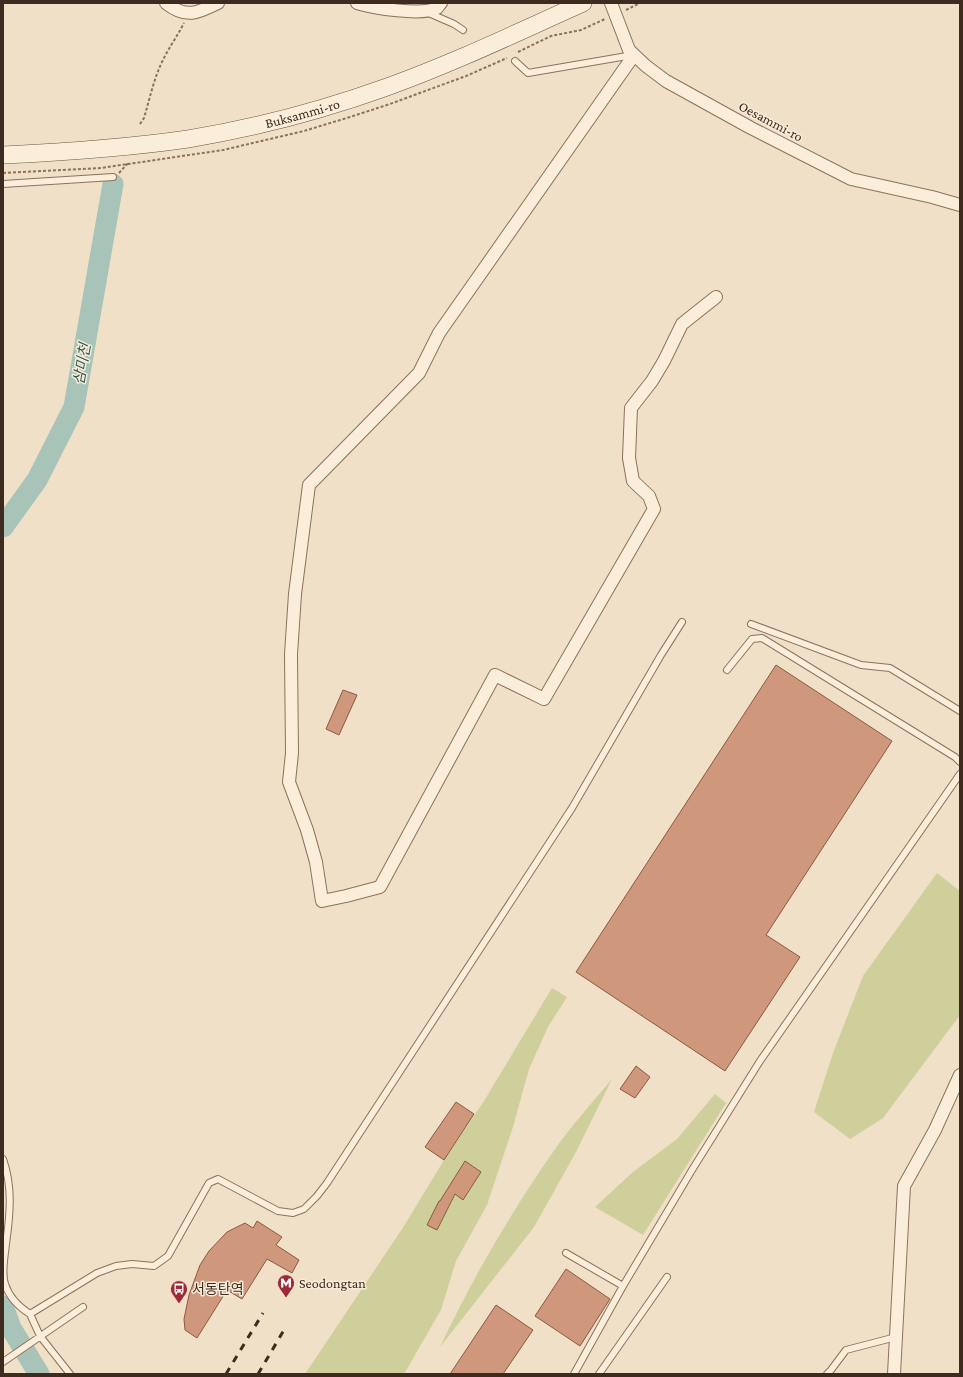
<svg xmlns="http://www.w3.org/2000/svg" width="963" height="1377" font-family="'Crimson Pro','Noto Sans KR',serif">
<rect width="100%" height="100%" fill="#f0e0c7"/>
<path fill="#cecf9a" d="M937,873L960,891V1015L883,1118L850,1139L814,1112L833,1053L863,976Z
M552,988L567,997L548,1027L529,1069L513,1127L487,1205L456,1261L441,1310L404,1374H305L404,1226L444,1160L484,1101Z
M612,1079L576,1152L534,1227L440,1347C472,1279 510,1214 553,1152C570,1127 592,1103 612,1079Z
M715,1094L726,1103L643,1235L595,1207L633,1172L677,1139Z"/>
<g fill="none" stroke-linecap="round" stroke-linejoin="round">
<path stroke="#a8c4b9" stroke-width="21" d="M3,527L37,480L74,407L113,184
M3,1306L11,1328L39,1374"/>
</g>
<path fill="#cf977c" stroke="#8d5840" d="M776,665L892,741L766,935L800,957L725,1071L576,972Z
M343,690L357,695L339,735L326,729Z
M636,1066L650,1077L635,1098L620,1089Z
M456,1102L474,1114L444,1160L425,1147Z
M465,1161L481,1172L463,1200L455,1194L437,1230L427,1225L439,1201H440Z
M257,1221L282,1237L276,1245L299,1260L292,1273L267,1259L242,1299L227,1290L197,1338L185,1330L184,1319L189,1295L200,1265L209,1251L227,1232L245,1223L253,1228Z
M566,1269L610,1299L580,1346L535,1316Z
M496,1305L533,1330L503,1374H450Z"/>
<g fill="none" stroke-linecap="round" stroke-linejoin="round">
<g stroke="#8d715b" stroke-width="8">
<path id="lane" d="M427,11L431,14L454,24L463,30
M515,61L528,73L633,55
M3,184L113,177
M751,624L861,665L890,668L960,711
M727,670L752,639L762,638L955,757L960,762
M3,1159C13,1187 10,1215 6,1244C5,1256 1,1272 5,1284C9,1297 19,1307 30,1314
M566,1253L623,1286
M3,1362L83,1307
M70,1374L40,1336L30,1314L97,1273L116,1266L132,1264L154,1266L168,1256L209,1183L218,1179L278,1211L293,1213L304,1209L317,1196L327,1183L572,808L661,655L682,622
M574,1374L623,1286L692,1170L760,1061L960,774
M599,1374L667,1277
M827,1374L831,1370L846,1350L896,1337"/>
</g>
<g stroke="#8d715b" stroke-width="14">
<path id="street" d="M166,3C186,19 198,13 218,3
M357,3C373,8 422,16 437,8C438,7 439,5 441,3
M611,3L629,50L646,66L666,81L751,128L851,179L932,197L960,205
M634,55L439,333L419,373L309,485L295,594L291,654L292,753L289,782L307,830L316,862L322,901L346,896L380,887L495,675L544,699L654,509L649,496L633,481L629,458L631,408L652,381L664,361L682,324L716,297
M894,1374L904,1186L935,1130L960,1075"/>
</g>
<g stroke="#6f523f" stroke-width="18">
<g id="secondary">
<path id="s1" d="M3,155C65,152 126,148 188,139C255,128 323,110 387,87C454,63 518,32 583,3"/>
</g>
</g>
<path stroke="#8d715b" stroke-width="2" stroke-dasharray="3 2" stroke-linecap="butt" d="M626,10L640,3
M518,52L551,36L581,30L605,19
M140,124L144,118C150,98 154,77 164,58C170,46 178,35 184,23
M3,173L101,168L223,150L304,131L350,117L390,104L466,76L507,58
M119,173L128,163"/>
<use href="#lane" stroke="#faeedb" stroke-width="6"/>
<use href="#street" stroke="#faeedb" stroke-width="12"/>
<use href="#secondary" stroke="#faeedb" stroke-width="17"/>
<path stroke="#3d2b20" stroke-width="3" stroke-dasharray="7 7" stroke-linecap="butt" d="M226,1374L263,1313
M258,1374L284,1330"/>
</g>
<defs>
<g id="metro-pin" transform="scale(0.9)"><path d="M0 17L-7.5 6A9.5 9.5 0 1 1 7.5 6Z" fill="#9e2935" stroke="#f7ebd7"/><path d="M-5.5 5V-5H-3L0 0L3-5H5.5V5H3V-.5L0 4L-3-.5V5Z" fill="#fff"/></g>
<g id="bus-pin" transform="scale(0.9)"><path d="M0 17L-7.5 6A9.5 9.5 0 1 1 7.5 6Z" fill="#9e2935" stroke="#f7ebd7"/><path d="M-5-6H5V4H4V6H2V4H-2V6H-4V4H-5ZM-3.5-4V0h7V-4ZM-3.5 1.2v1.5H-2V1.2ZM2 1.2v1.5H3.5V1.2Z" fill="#fff"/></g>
</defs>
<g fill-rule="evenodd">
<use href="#metro-pin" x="286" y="1283"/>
<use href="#bus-pin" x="179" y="1289"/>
</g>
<g text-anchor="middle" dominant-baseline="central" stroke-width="3" stroke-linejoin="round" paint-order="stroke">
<g font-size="14" fill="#3d2b20" stroke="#f7ebd7">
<text stroke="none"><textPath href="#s1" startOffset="303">Buksammi-ro</textPath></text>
<text transform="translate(771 121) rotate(28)">Oesammi-ro</text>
</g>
<g font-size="14" fill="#3d2b20" stroke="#f7ebd7" text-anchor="start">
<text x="299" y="1283">Seodongtan</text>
<text x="192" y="1289">서동탄역</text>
</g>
<g font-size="15" font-style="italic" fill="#2f5d56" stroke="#f7ebd7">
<text transform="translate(82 364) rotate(-80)">삼미천</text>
</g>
</g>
<rect width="963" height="1377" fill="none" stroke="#3d2b20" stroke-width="8"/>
</svg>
